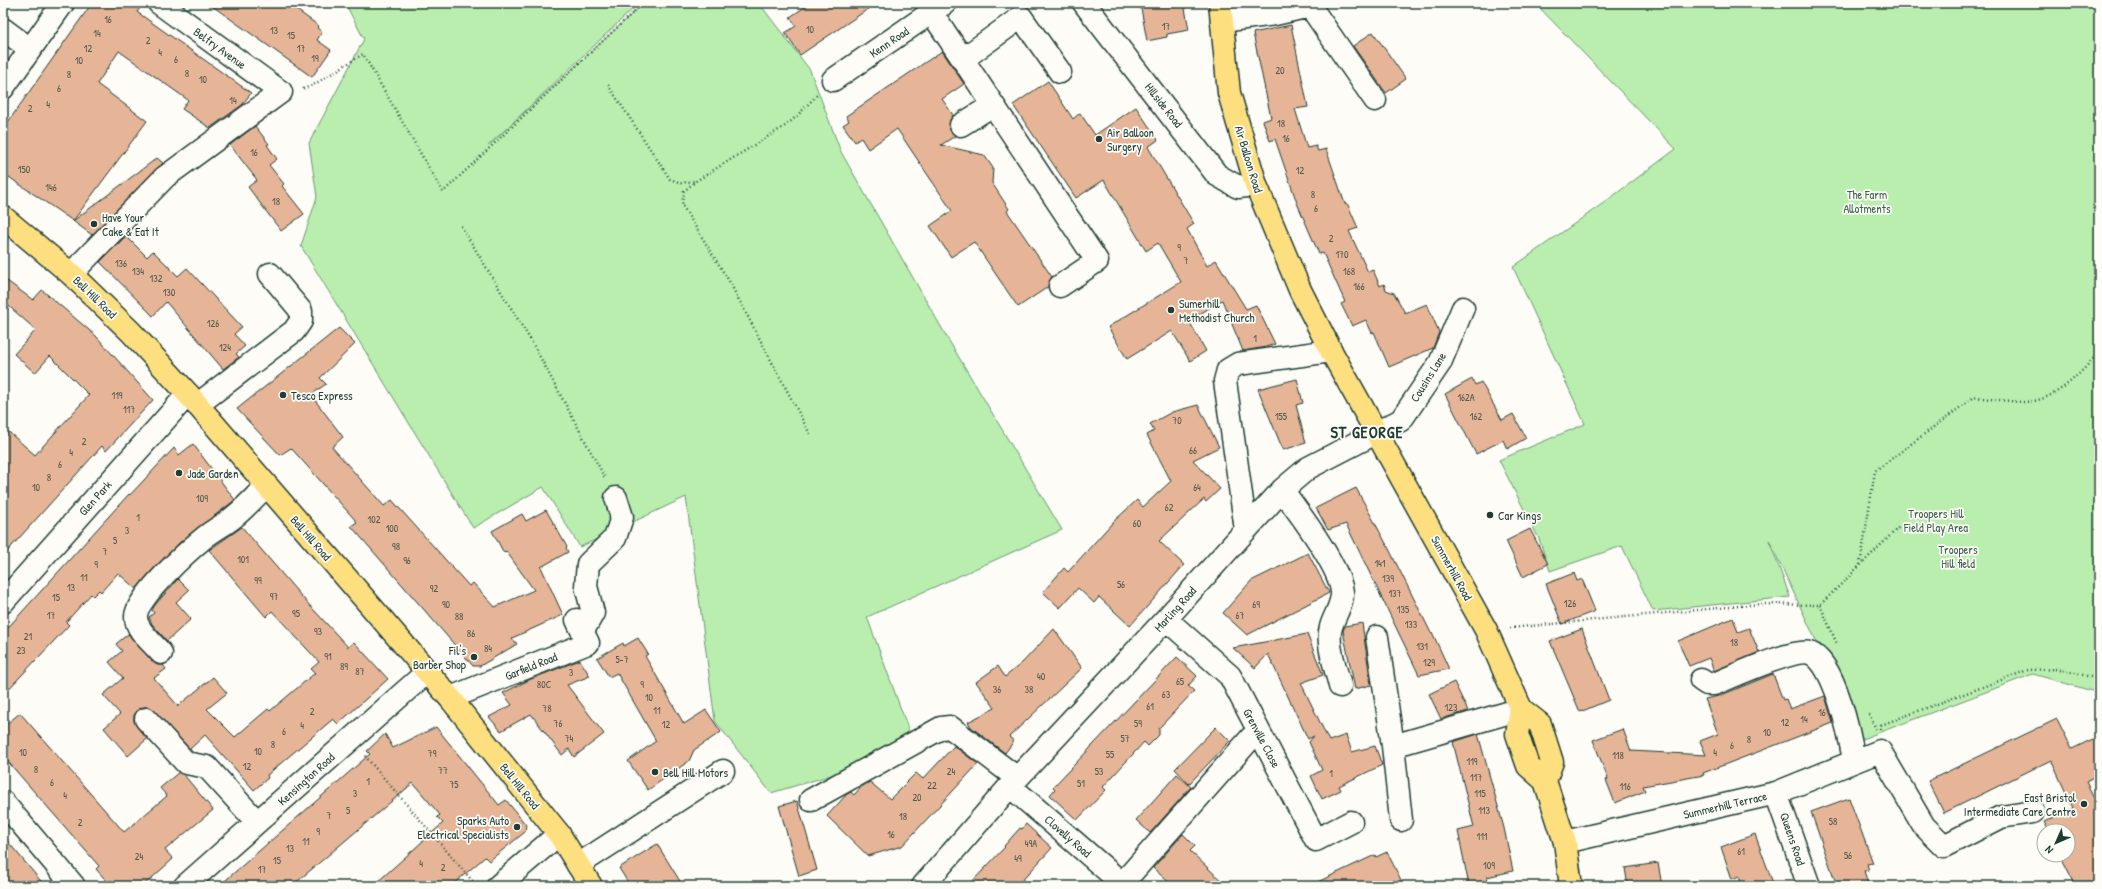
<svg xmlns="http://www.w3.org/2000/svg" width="2102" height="889" font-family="'Patrick Hand',sans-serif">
<rect width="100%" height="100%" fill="#fdfcf7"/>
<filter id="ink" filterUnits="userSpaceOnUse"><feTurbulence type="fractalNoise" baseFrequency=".025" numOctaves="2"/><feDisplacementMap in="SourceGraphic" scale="8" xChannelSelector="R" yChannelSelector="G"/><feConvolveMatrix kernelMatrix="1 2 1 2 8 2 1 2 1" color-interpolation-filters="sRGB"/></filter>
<g filter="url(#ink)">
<path fill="#b9eeaf" stroke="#6c9672" d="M345,3H639L488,146L644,3H759L810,70L841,152L948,339L1062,530L867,617L916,750L771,793L715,721L686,497L580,547L543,487L473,528L301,246L317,197L309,143L364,39Z
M1535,3H2099V693L2033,674L1862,739L1769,540L1790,597L1653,611L1622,546L1550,571L1539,539L1499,460L1585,424L1513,267L1605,202L1676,149Z"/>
<path fill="#e6b497" stroke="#1f3d34" d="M92,3H144L137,12L251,93L242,105L210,128L182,109L188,100L119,51L97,84L147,121L73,221L3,173V129Z
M208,3H287L319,26L317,28L322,32L317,40L331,50L312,77Z
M811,3H877L800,55L785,33L796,26L790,17Z
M1140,3H1184L1189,30L1167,34V37L1147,41Z
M1291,25L1308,107L1295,109L1307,148L1316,146L1318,151L1326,149L1345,204L1347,203L1358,228L1349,231L1368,272L1373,270L1380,286L1384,284L1386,290L1394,293L1405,313L1427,304L1439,332L1433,348L1389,367L1374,332L1372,333L1366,320L1352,326L1341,304L1345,302L1323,253L1319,254L1297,203L1275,139L1270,141L1263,121L1271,118L1253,33Z
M1373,32L1406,79L1386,93L1353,46Z
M942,51L964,84L942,99L953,115L950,120L949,126L951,132L955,136L941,145L984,155L993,168L992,183L1009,209L1007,211L1052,277L1048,287L1018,307L974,242L951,257L930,226L952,211L897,129L868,149L861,138L855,142L843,125L849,121L846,116Z
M1048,81L1073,119L1080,113L1095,135L1136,107L1158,140L1148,147L1194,224L1187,229L1207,266L1216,260L1246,309L1256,305L1275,344L1266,347L1243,351L1222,300L1189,321L1206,351L1190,361L1172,331L1127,359L1108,327L1181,282L1158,243L1146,251L1104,180L1076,198L1013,105Z
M255,126L269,144L267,145L277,159L269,165L284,184L282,186L304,214L281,231L248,187L257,180L230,145Z
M157,158L163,163L92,235L73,221Z
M126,236L147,257L153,251L178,276L187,268L242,327L234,334L245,346L236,354L239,357L223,369L166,302L153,316L100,262Z
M3,278L33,300L42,290L96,336L153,400L106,451L102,446L3,556V427L35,455L89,395L50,356L35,373L14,354L36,330L3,301Z
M339,328L355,344L320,378L326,384L311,395L343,437L332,447L384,506L392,500L469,586L473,583L495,607L534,590L506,551L504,553L492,531L522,514L526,521L546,510L567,547L566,548L568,552L541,567L563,615L512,638L517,644L480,666H473L351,526L357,522L291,448L280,455L237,409Z
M1297,379L1303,403L1296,405L1306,443L1283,450L1258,389Z
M1472,379L1475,385L1481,382L1502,420L1513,414L1526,438L1507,449L1503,440L1476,454L1445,394Z
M1198,405L1219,447L1193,460L1220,489L1206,502L1204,499L1159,541L1184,565L1130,626L1099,597L1094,603L1078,588L1060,608L1043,592L1064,568L1068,572L1113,522L1137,500L1143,507L1171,481L1147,435L1154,431L1150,424L1172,412Z
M193,444L235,500L179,543L136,589L118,573L101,592L99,590L93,596L91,594L66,622L69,625L3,695V633L129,494L130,495L174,448L179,455Z
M1356,488L1389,549L1431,633L1432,632L1449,669L1419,675L1346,524L1328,530L1316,508Z
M242,527L301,596L348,647L354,642L388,679L338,724L333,719L267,775L268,778L254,790L205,735L190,749L150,707H143L138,710L134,715V721L137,727L147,739L128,756L104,728L120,714L103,695L123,678L109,662L122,651L116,644L128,634L152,661L157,665H163L166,669L154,678L178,706L213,677L227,693L207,709L235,737L268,709L270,711L315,673L311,669L319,662L272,611L266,617L209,550Z
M1530,529L1548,564L1523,577L1506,541Z
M1308,553L1329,593L1247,635L1223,613L1251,581Z
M1574,573L1577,581L1582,579L1595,611L1562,624L1546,584Z
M178,579L189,590L176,602L191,619L167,641L152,624L149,617L154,613L152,610L155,605Z
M1733,618L1738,632L1749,628L1759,652L1714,671L1709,658L1689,666L1678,641Z
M1362,623L1371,685L1355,689L1343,631L1345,626Z
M1054,629L1082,668L1009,737L1014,741L1005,753L971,727L968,722L995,708L976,682L998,666L1005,677L1023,662Z
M1582,629L1609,700L1580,712L1550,641Z
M1307,634L1323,675L1301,683L1329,741L1346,735L1352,752L1375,746L1382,765L1339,786L1341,790L1322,799L1311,776L1322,770L1309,742L1314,736L1308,739L1268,654L1255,668L1233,648Z
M638,638L648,654L645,656L684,724L706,710L721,732L694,750L689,761L648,790L628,761L656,741L617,673L609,677L597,658L623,643L624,646Z
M1177,657L1197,676L1188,686L1194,691L1159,728V735L1148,746L1144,742L1103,787L1106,790L1077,820L1050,795L1055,789L1053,787Z
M580,660L590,676L567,685L604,734L574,757L569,749L562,755L531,714L501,731L489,717L512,705L503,693L531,679Z
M1773,674L1783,700L1786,699L1790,709L1825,696L1833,723L1703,773L1704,775L1643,786L1645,791L1615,803L1606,780L1608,779L1593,740L1623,729L1631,751L1706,755L1700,741L1718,734L1705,699L1719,696Z
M1454,682L1468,711L1441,719L1429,694Z
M20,713L124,832L167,796L160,788L179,772L184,775L213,810L165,850L173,859L143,886H111L96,869L99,866L3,756V727Z
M2057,719L2072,749L2099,736V775L2086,782L2099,807V878L2083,886H2076L2060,855H2068V831H2049L2044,822L2073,808L2051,760L1944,813L1928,781Z
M436,727L499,805L506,800L526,825L525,832L489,861L485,857L451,886H373L443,823L437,817L440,815L413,783L292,886H219L370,754L367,751L385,734L393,748Z
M1216,727L1230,741L1189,784L1175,769Z
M1478,734L1504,828L1513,871L1487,877L1488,882L1469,886L1458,831L1474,827L1453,742Z
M954,746L978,764L902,846L868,856L827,816L847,794L851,792L854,795L861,787L870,782L890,799L916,773L923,779Z
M1177,774L1191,787L1150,833L1136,820Z
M1849,798L1873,863L1867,864L1869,870L1864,871L1869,886H1837L1811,812Z
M797,801L817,870L799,876L779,806Z
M1026,824L1052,848L1017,886H968L1005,847L1004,846L1020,828L1022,829Z
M1183,834L1195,846L1190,851L1227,886H1173L1153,868Z
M1755,834L1763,856L1774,886H1742L1739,876L1732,879L1721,847Z
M3,836L14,849L45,886H3Z
M657,844L683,886H630L619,868Z
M1387,852L1404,886H1309L1375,855L1376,857Z
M1658,863L1662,886H1628L1625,868Z"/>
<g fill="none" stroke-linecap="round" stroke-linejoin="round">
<g stroke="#1f3d34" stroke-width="25">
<path id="minor" d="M1084,3L1217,175L1238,187L1256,185
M932,13L1097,261L1060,286
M1222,21L1275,14L1310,6L1375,100
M3,29L30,49
M963,59L1021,17L1060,72
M833,80L945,3
M3,88L63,3
M961,125L993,105
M71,274L165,177L281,92L159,3
M197,405L294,331L301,321V311L270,274
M1282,490C1298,511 1340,567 1342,592C1343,604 1334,616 1331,627C1326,645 1336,668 1340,686
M1246,530L1225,381L1228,370L1238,364L1331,351
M3,602L188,394
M1166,619L1230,676L1316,840L1351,822
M583,631L593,613L586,586L588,564L615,538L622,517L616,498
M1377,637L1393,746L1401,820
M161,653C153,643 135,630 136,616C136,598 190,549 205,537C215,529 226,524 235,516C246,507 256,496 266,486
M1701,680L1707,684H1714C1732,677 1794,648 1810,653C1835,662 1850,737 1854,761
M450,698L588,643L577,620
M146,719L186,763L207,767L257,822
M1393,746L1521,709
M1010,786L1125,886
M1776,793L1809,886
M811,800L941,728L950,727L1017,778
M3,802L74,886
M1565,842L1776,793L1880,751L1924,826L1944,846L2001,817L2033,812
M578,865L723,771
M185,886L427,672
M498,886L559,834
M923,886L1010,786L1166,619L1282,490L1308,468L1401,420L1440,363L1463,308
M1120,886L1258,730"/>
</g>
<g stroke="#1f3d34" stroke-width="25">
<path id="major" d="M1220,3L1229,93L1256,185L1300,290L1331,351L1486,630L1521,709L1540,724L1552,762L1545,781
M3,217L71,274L131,332L188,394L450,698L559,834L591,886
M1521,709L1517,734L1528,766L1545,781L1565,842L1571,886"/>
</g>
<path stroke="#1f3d34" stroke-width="2.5" stroke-dasharray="1 3" stroke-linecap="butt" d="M608,85L670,179L681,183L695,181
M303,89L315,84L363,54L443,192L643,3
M461,226L533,344L605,478
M810,434L729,281L682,205L684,191L696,181L785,126L796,117L817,95
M1860,565L1875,471L1974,397C1990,399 2007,401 2023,402C2055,402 2080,374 2099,352
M1820,605L1837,644
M1510,628L1760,604L1820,605L1899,527
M1869,714L1876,729
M1880,729L1881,725L2028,670L2059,669L2099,679
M365,756L475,884"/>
<use href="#minor" stroke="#fdfcf7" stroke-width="22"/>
<use href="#major" stroke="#fedf80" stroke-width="22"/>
</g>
</g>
<g fill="#1f3d34" stroke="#fdfcf7" stroke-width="1.5">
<circle cx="1099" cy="139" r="4"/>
<circle cx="94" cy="224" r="4"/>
<circle cx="1171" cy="310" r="4"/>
<circle cx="283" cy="395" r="4"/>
<circle cx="179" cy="473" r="4"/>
<circle cx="1490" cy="515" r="4"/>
<circle cx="474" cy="657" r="4"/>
<circle cx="655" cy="772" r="4"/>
<circle cx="2084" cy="804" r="4"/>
<circle cx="517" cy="827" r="4"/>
</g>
<g text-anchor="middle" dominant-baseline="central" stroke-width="3.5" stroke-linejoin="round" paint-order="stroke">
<g font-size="10" fill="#515b4d">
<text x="108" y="19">16</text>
<text x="1166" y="26">17</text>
<text x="810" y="29">10</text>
<text x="274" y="30">13</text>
<text x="97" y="33">14</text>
<text x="291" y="35">15</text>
<text x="148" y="40">2</text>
<text x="88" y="48">12</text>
<text x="301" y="48">17</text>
<text x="160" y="52">4</text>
<text x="315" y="58">19</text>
<text x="176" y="59">6</text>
<text x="79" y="60">10</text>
<text x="1280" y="70">20</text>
<text x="187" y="73">8</text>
<text x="69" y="74">8</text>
<text x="203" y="79">10</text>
<text x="59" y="88">6</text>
<text x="233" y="100">14</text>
<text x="48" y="104">4</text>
<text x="30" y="108">2</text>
<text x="1281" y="123">18</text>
<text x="1286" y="138">16</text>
<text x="254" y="152">16</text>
<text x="24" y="169">150</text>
<text x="1300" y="170">12</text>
<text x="51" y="187">146</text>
<text x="1313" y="194">8</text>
<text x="276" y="201">18</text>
<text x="1316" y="208">6</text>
<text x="1331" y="238">2</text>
<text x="1179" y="247">9</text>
<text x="1342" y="254">170</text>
<text x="1186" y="260">7</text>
<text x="121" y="263">136</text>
<text x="138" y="271">134</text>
<text x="1349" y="271">168</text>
<text x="156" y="278">132</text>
<text x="1359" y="286">166</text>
<text x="169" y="292">130</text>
<text x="213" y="323">126</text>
<text x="1255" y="338">1</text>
<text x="225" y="347">124</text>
<text x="117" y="395">119</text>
<text x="1466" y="397">162A</text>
<text x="129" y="409">117</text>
<text x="1281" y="416">155</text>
<text x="1476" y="416">162</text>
<text x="1177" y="420">70</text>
<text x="84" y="441">2</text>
<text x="1193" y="450">66</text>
<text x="71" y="452">4</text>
<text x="60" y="464">6</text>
<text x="49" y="477">8</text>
<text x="36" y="487">10</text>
<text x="1197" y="487">64</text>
<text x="202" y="498">109</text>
<text x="1169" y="507">62</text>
<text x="138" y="517">1</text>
<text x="374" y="519">102</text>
<text x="1137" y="523">60</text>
<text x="392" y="528">100</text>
<text x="127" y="530">3</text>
<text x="115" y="540">5</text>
<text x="396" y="546">98</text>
<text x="105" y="551">7</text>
<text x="243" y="559">101</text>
<text x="407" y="560">96</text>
<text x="1380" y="563">141</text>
<text x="96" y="564">9</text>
<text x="84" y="577">11</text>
<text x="1388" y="578">139</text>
<text x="258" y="580">99</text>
<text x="1121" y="584">56</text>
<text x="71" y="587">13</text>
<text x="434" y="588">92</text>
<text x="1395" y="593">137</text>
<text x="274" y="596">97</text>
<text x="56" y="597">15</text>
<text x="1570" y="603">126</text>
<text x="446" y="604">90</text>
<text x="1256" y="604">69</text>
<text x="1403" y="609">135</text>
<text x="296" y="613">95</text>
<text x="51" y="615">17</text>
<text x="1240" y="615">67</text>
<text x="459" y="616">88</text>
<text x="1411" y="624">133</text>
<text x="318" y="631">93</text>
<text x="471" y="633">86</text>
<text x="28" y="636">21</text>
<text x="1734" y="642">18</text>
<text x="1422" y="646">131</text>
<text x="488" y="648">84</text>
<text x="21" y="650">23</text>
<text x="328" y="656">91</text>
<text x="622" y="659">5-7</text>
<text x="1429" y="662">129</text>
<text x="344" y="666">89</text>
<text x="360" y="671">87</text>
<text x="571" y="672">3</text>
<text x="1041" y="676">40</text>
<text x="1180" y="681">65</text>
<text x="544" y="684">80C</text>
<text x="642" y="684">9</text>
<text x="997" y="689">36</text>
<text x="1029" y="689">38</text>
<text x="1166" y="694">63</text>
<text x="649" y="697">10</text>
<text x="1150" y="706">61</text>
<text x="1451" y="707">123</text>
<text x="547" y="708">78</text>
<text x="657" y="710">11</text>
<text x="312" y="711">2</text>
<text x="1822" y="712">16</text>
<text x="1804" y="719">14</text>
<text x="1785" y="722">12</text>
<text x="558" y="723">76</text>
<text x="1138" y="723">59</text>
<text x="666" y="724">12</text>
<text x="302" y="725">4</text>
<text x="284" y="731">6</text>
<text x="1767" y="732">10</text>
<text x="569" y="738">74</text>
<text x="1125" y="738">57</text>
<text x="1749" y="739">8</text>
<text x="273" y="744">8</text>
<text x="1732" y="745">6</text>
<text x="258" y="751">10</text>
<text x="23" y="752">10</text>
<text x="1715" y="752">4</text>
<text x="432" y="753">79</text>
<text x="1110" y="754">55</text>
<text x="1618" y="755">118</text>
<text x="1472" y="761">119</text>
<text x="247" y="766">12</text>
<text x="36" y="769">8</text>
<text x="443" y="770">77</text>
<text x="951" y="771">24</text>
<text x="1099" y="771">53</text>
<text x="1331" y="773">1</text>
<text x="1476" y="777">117</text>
<text x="368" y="781">1</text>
<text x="52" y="782">6</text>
<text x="1081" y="783">51</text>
<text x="454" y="784">75</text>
<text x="932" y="785">22</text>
<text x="1625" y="786">116</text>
<text x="355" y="793">3</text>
<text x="1480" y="793">115</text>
<text x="65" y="795">4</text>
<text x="917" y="797">20</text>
<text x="348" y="810">5</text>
<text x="1484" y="810">113</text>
<text x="329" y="815">7</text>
<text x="903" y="816">18</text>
<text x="1833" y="821">58</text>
<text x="80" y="822">2</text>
<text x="318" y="831">9</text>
<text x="891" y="834">16</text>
<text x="1482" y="836">111</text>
<text x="306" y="841">11</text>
<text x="1031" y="843">49A</text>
<text x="290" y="848">13</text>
<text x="1741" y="851">61</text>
<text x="1848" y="855">56</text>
<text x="139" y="856">24</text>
<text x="1018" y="858">49</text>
<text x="277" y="860">15</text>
<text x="421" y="863">4</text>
<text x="1489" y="865">109</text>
<text x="443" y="867">2</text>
<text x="262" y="869">17</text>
</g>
<g font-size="12" fill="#1f3d34" stroke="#fdfcf7">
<text transform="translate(889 42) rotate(-34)">Kenn Road</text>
<text transform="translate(220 48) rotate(36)">Belfry Avenue</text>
<text transform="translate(1164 105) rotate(52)">Hillside Road</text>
<text transform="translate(1249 159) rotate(73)">Air Balloon Road</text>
<text transform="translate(95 297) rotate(44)">Bell Hill Road</text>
<text transform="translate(1428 377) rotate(-58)">Cousins Lane</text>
<text transform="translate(95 498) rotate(-48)">Glen Park</text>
<text transform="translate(311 538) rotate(49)">Bell Hill Road</text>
<text transform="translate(1452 568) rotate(61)">Summerhill Road</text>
<text transform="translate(1175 609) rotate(-48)">Marling Road</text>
<text transform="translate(531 666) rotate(-22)">Garfield Road</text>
<text transform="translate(1262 738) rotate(62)">Grenville Close</text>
<text transform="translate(306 779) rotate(-42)">Kensington Road</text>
<text transform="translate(520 786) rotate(51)">Bell Hill Road</text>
<text transform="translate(1725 805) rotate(-13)">Summerhill Terrace</text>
<text transform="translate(1068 836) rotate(41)">Clovelly Road</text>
<text transform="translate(1793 839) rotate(71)">Queens Road</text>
</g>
<g font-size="12" fill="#1f3d34" stroke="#fdfcf7" text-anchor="start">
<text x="1107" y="132">Air Balloon<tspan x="1107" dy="14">Surgery</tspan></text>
<text x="102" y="217">Have Your<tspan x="102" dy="14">Cake &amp; Eat It</tspan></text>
<text x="1179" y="303">Sumerhill<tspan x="1179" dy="14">Methodist Church</tspan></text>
<text x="291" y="395">Tesco Express</text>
<text x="187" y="473">Jade Garden</text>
<text x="1498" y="515">Car Kings</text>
<text x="466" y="650" text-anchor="end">Fil's<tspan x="466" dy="14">Barber Shop</tspan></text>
<text x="663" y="772">Bell Hill Motors</text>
<text x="2076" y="797" text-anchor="end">East Bristol<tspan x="2076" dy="14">Intermediate Care Centre</tspan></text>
<text x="509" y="820" text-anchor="end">Sparks Auto<tspan x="509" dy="14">Electrical Specialists</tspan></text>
</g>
<g font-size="12" fill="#3e604d" stroke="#fdfcf7">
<text x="1867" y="194">The Farm<tspan x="1867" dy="14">Allotments</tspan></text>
<text x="1936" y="513">Troopers Hill<tspan x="1936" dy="14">Field Play Area</tspan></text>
<text x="1958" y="549">Troopers<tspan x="1958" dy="14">Hill field</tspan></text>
</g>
<g font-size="16" font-weight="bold" letter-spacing="1" fill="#1f3d34" stroke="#fdfcf7">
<text x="1367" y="432">ST GEORGE</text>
</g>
</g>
<rect width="2102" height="889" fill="none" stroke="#fdfcf7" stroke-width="16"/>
<rect x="8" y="8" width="2086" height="873" fill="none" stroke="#1f3d34" stroke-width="1.5" filter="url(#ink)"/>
<g transform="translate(2056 843) rotate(225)"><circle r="19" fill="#fdfcf7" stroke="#a4b0a9"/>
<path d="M0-3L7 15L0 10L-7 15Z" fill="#1f3d34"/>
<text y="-6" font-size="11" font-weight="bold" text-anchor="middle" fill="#1f3d34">N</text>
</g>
</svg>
